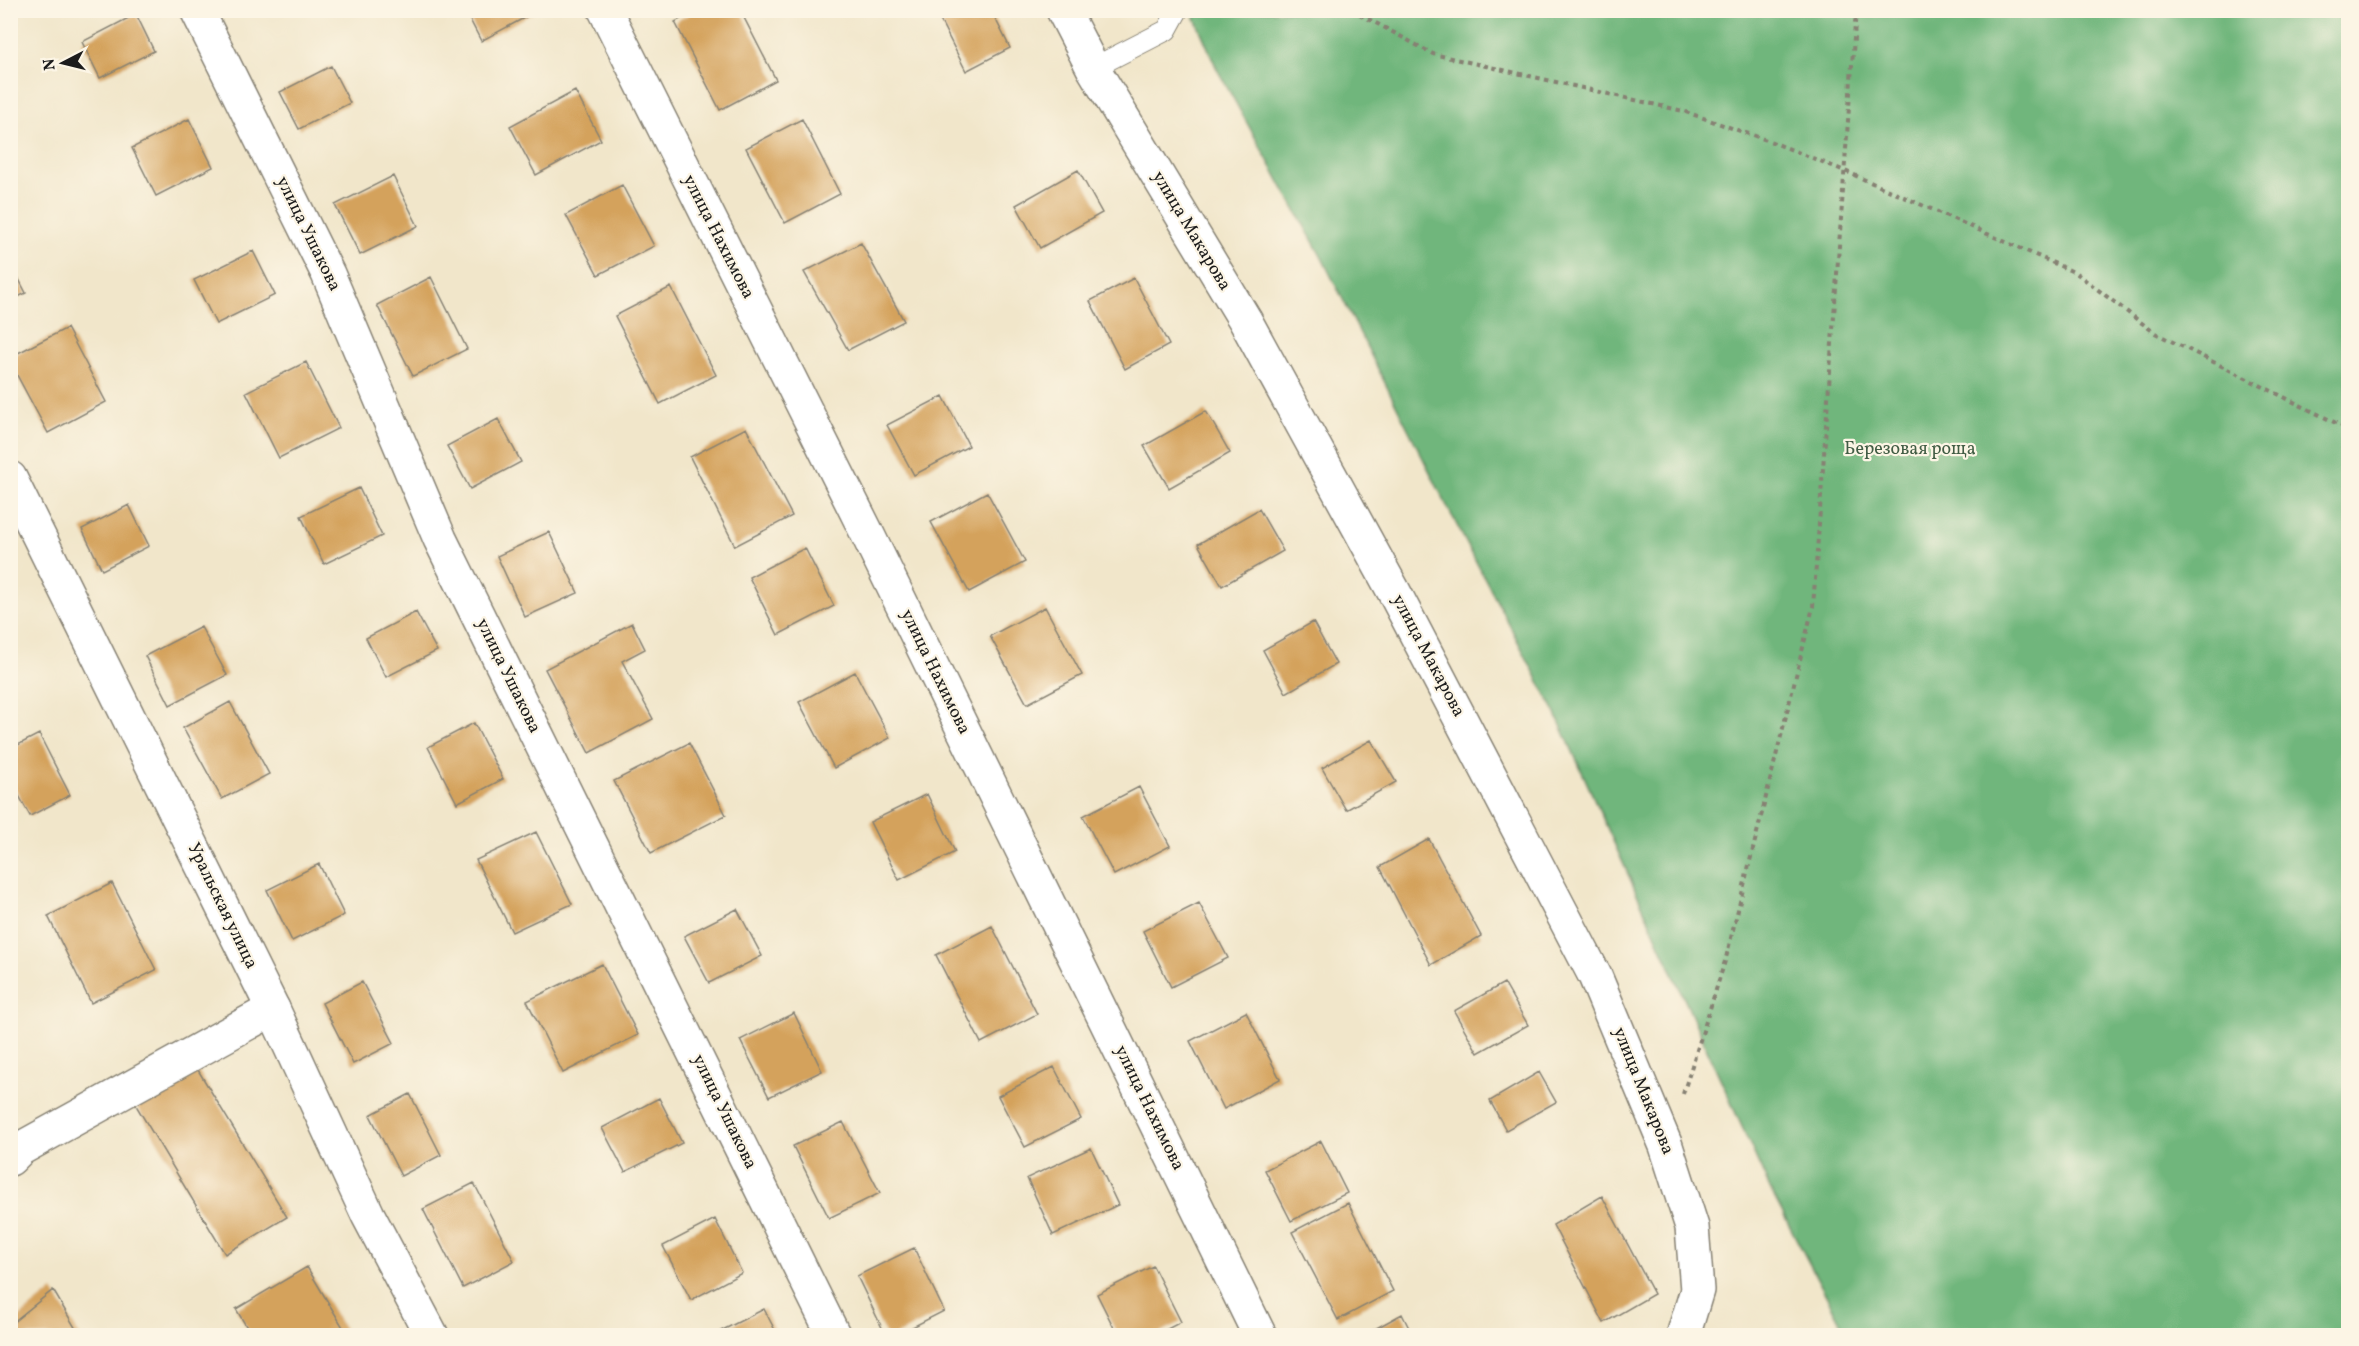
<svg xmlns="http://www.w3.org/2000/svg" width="2359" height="1346" font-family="Vollkorn,serif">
<rect width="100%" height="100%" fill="#fcf5e5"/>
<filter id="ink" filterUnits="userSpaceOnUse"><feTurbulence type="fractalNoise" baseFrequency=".0167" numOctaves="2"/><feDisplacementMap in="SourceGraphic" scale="12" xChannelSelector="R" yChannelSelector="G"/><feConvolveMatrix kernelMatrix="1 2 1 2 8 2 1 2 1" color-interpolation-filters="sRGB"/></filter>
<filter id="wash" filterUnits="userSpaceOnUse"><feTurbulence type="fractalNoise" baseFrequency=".008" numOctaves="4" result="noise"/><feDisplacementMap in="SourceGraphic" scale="24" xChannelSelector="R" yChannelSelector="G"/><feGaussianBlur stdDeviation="1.35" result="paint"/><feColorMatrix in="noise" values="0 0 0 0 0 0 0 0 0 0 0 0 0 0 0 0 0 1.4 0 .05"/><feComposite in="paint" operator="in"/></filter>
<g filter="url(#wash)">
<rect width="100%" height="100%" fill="#f1e6ca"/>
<path fill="#6fb67b" stroke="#46694c" stroke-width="1.5" d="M1192,11H2348V1335H1847L1770,1189L1555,712L1450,512L1321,256L1217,69Z"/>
<g id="blocks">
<path fill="#d4a25c" d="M465,10H539L481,41Z
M696,10H740L776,80L720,110L675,22Z
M935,10H991L1010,48L966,71Z
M136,14L154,51L100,78L82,42Z
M331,66L350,103L299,129L280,92Z
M575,91L601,140L536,175L510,126Z
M189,119L213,167L156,196L132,148Z
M802,119L840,194L785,223L746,148Z
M1078,170L1102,213L1040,248L1016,205Z
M393,176L418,226L360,255L335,205Z
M622,185L654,246L598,275L566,215Z
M861,243L904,321L848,350L804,272Z
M253,251L275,295L216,324L194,280Z
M10,262L26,293L10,301Z
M431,277L467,349L413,376L377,305Z
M1134,278L1169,345L1125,369L1090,301Z
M671,287L716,375L660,404L615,316Z
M67,328L106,402L48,433L10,362V357Z
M306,362L339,428L279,458L246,392Z
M943,396L969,446L914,475L887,425Z
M1206,411L1230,453L1169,488L1144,446Z
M498,419L521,462L470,489L447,446Z
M746,428L792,516L735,546L690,457Z
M359,488L382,536L324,564L301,516Z
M987,492L1025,562L969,592L931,522Z
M129,505L149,546L102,570L82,529Z
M1259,509L1283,551L1222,586L1198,544Z
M549,532L578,593L525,617L497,556Z
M805,548L834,606L778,635L749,577Z
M1045,607L1082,675L1027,704L990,636Z
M416,612L437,651L386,677L366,638Z
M1313,622L1336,664L1286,693L1263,650Z
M632,623L645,649L622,661L653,719L589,753L545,669Z
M201,627L227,675L170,705L145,656Z
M855,672L890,738L834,768L799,702Z
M230,702L269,774L222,799L183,728Z
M474,723L503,779L457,803L428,747Z
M39,734L70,795L30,816L10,779V749Z
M1371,740L1396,782L1346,810L1322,768Z
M689,743L726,815L651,853L614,781Z
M1139,787L1170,846L1114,875L1083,816Z
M927,794L955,852L899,880L870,822Z
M536,832L572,904L512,932L476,860Z
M1429,839L1481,936L1431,965L1380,867Z
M319,864L344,915L292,941L267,890Z
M112,883L156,970L91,1003L48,916Z
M1199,903L1228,958L1171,987L1143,931Z
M737,909L762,956L709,983L684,936Z
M992,926L1037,1014L981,1043L936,955Z
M602,964L638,1035L563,1073L527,1001Z
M362,982L394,1043L353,1064L322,1003Z
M1504,983L1528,1025L1478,1053L1454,1011Z
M1246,1012L1280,1079L1224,1109L1190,1041Z
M794,1013L822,1071L769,1097L740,1040Z
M195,1065L287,1217L225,1254L134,1102Z
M1054,1067L1081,1119L1025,1147L998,1096Z
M1539,1072L1556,1102L1506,1130L1490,1101Z
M410,1094L441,1155L401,1176L370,1115Z
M659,1098L682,1143L625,1172L602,1128Z
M843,1122L880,1193L829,1218L793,1146Z
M1321,1141L1347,1193L1291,1221L1265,1170Z
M1091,1148L1118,1205L1053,1235L1027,1178Z
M474,1183L514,1261L463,1288L423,1209Z
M1602,1196L1654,1294L1604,1323L1553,1225Z
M1348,1203L1393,1291L1338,1320L1292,1232Z
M715,1219L742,1273L691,1300L663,1246Z
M914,1248L944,1311L895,1336H886L857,1276Z
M1153,1266L1181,1322L1154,1336H1118L1097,1294Z
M307,1267L347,1334L344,1336H252L236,1309Z
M53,1290L80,1336H19L11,1324Z
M764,1309L778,1336H711Z
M1402,1314L1413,1336H1362Z"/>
</g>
</g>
<g filter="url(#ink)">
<use href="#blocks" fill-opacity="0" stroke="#868173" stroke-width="1.5"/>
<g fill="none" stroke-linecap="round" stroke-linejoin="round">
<g stroke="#868173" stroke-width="22">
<path id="service" d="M1093,68L1167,30L1178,10"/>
</g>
<g stroke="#868173" stroke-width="36">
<path id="minor" d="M197,10L328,274L440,539L834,1336
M605,10L865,529L1260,1336
M1063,10L1093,68L1245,320L1393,590L1595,976L1666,1146L1692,1227L1697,1290L1683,1336
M10,1159L20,1149L273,1009"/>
</g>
<g stroke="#868173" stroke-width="36">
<path id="tertiary" d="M10,478L273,1009L368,1215L432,1336"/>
</g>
<path stroke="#868173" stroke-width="4" stroke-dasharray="4.5 4.5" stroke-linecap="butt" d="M1352,10L1433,54L1683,111L1772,142L1845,171L2076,273L2155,333L2348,429
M1683,1094L1726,958L1813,607L1856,10"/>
<use href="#service" stroke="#fff" stroke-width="20"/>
<use href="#minor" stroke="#fff" stroke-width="33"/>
<use href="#tertiary" stroke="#fff" stroke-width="33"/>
</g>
</g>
<g text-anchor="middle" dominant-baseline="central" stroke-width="4.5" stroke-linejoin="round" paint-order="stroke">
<g font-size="18" fill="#1c1c1c" stroke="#fcf5e5">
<text transform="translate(1191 231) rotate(59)">улица Макарова</text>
<text transform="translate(308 234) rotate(64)">улица Ушакова</text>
<text transform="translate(718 237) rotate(63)">улица Нахимова</text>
<text transform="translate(1428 656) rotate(62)">улица Макарова</text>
<text transform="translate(935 672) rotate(64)">улица Нахимова</text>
<text transform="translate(508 676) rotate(64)">улица Ушакова</text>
<text transform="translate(222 906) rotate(64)">Уральская улица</text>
<text transform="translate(1643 1091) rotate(68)">улица Макарова</text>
<text transform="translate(1149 1108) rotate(64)">улица Нахимова</text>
<text transform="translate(724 1112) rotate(64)">улица Ушакова</text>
</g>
<g font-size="18" fill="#425d45" stroke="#fcf5e5">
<text x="1910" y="449">Березовая роща</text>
</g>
</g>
<rect width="2359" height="1346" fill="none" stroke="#fcf5e5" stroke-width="36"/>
<g transform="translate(63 63) rotate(263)" stroke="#fcf5e5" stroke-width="4.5" paint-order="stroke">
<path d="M0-4.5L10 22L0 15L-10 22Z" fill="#1c1c1c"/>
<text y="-9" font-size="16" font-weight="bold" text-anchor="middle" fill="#1c1c1c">N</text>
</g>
</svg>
